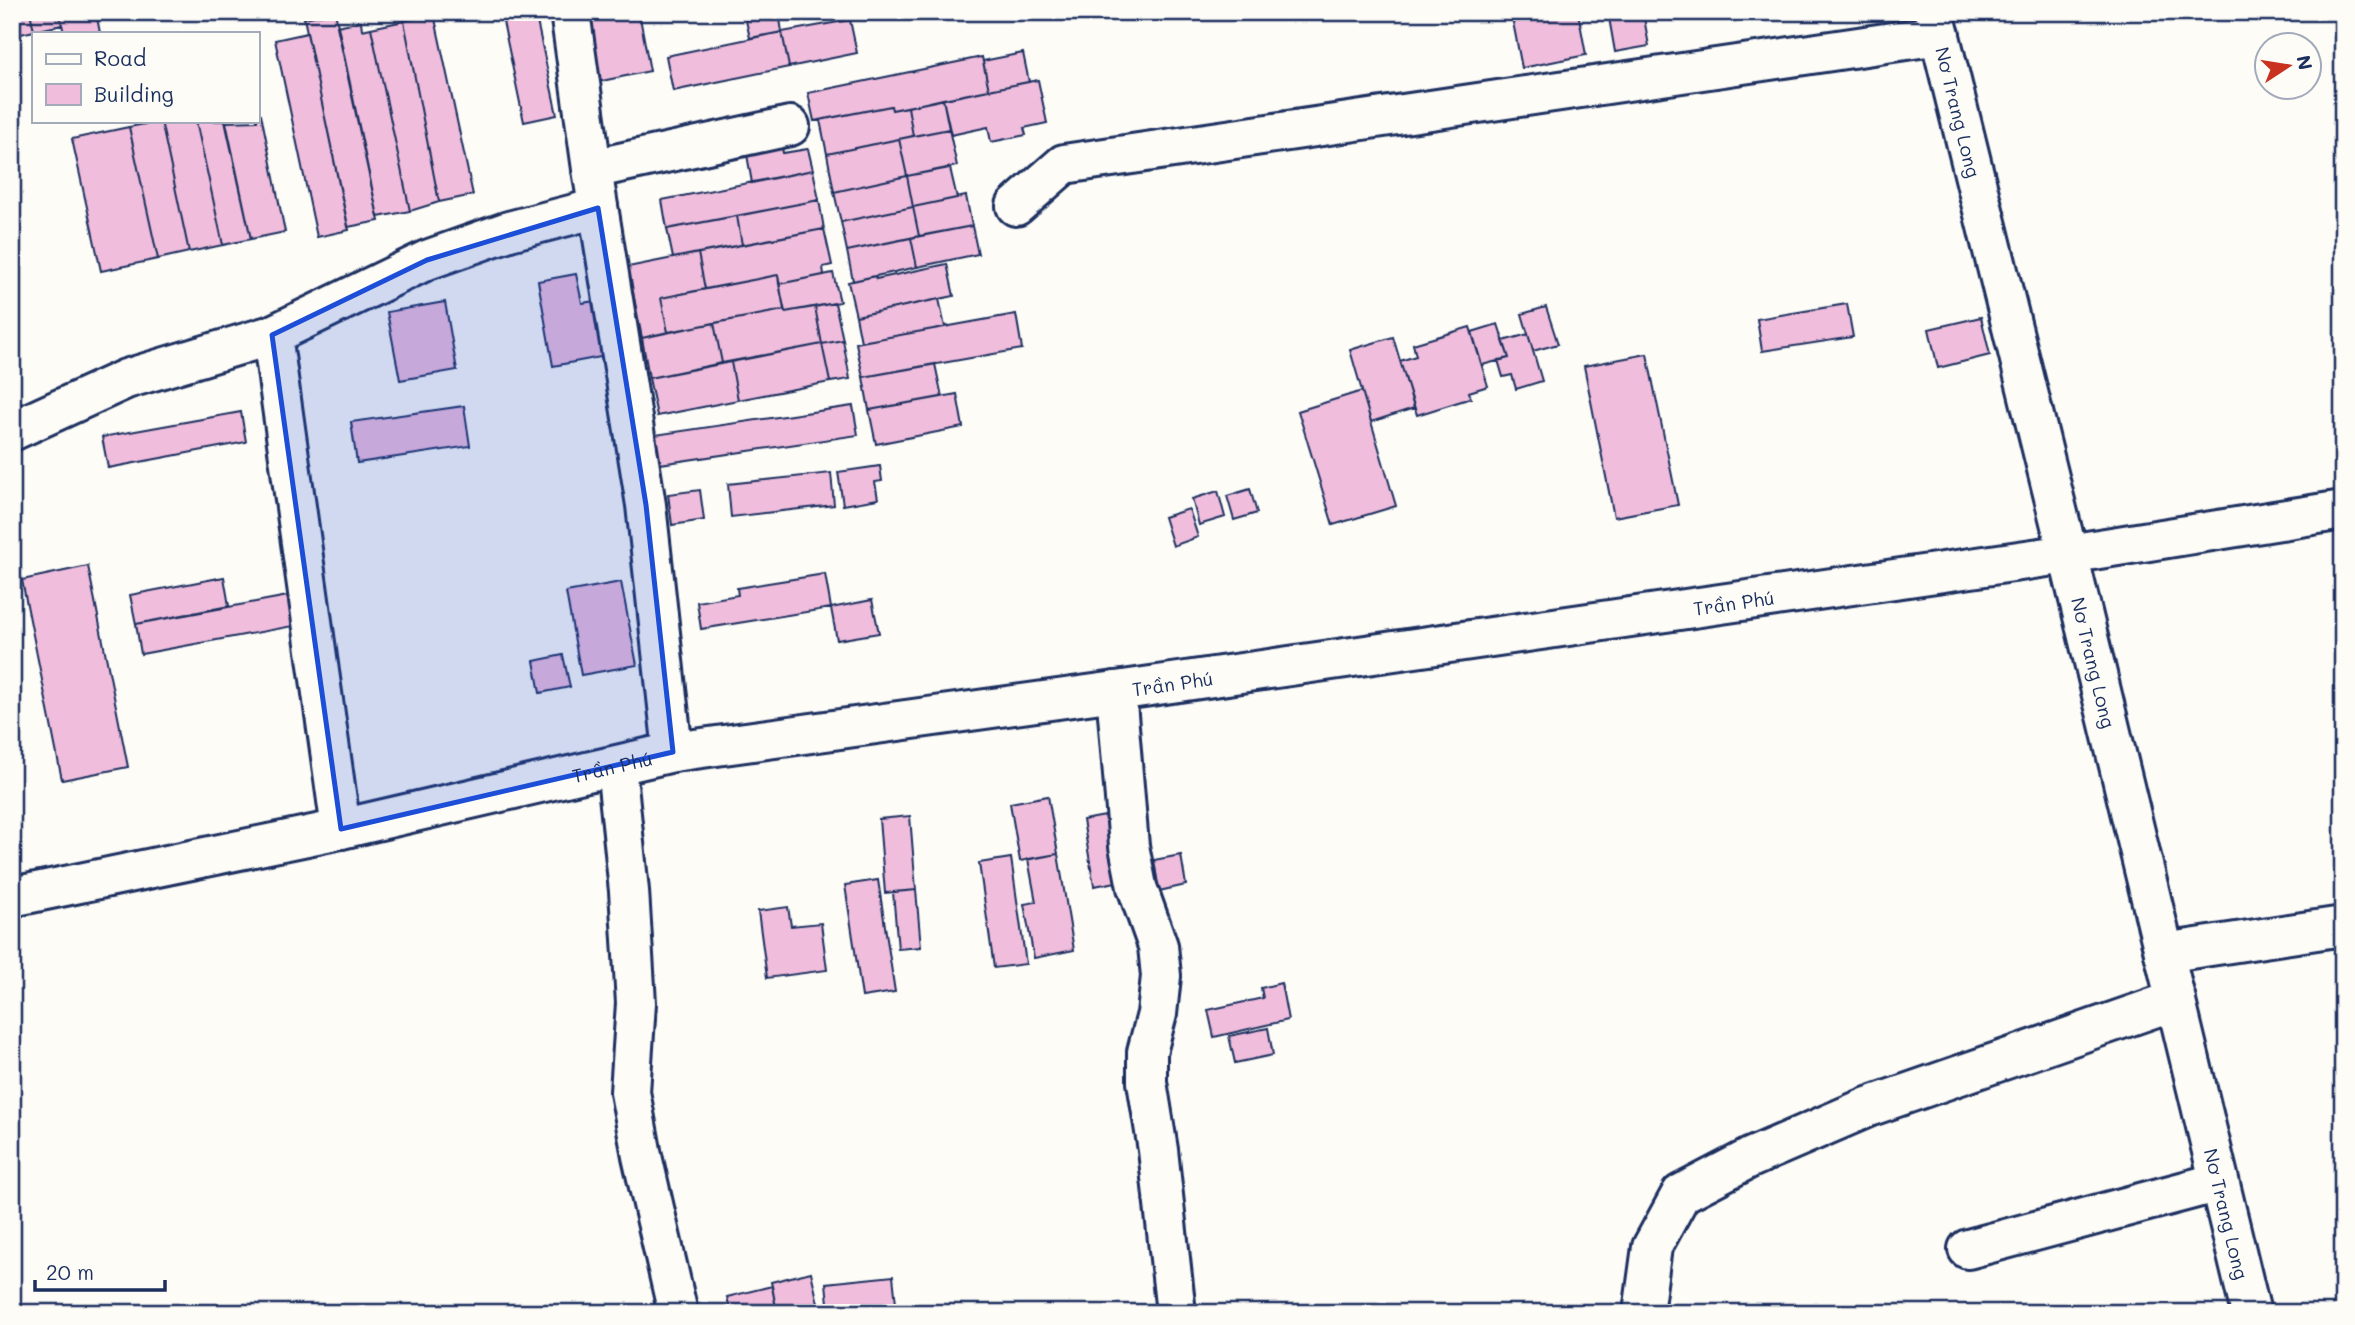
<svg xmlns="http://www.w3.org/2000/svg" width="2355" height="1325" font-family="Mali,sans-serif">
<rect width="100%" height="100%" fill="#fdfcf7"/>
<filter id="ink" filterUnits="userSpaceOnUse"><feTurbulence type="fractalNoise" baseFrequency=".0143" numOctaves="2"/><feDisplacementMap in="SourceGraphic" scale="14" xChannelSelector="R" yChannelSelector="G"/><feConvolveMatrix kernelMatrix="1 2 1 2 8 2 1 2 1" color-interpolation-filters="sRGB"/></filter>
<g filter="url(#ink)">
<path fill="#f0bedc" stroke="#1b2f5e" stroke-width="2" d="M12,12H30L34,31L12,36Z
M30,12H59L62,25L34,31Z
M59,12H96L100,33H64Z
M335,12L379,221L348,227L304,18Z
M402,12H434V14L404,21Z
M501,12H535L557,115L524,122Z
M584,12H639L650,71L597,82Z
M744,12H779L782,32L750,38Z
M1511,12H1578L1586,55L1522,68Z
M1608,12H1643L1649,46L1615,52Z
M434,14L473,195L439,202L404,21Z
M850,20L857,53L789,67L782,32Z
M361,21L362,30L371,28L410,211L378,217L337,26Z
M404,21L439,202L410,211L371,28Z
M782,32L789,67L673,91L666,56Z
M307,33L349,230L317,237L275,40Z
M1023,53L1029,82L989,90L983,61Z
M982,57L989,90L892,110L891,106L814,121L808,93Z
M1038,80L1047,123L1024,128L1026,135L991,142L988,127L951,135L943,99Z
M943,99L949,129L913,136L908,107Z
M891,106L892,110L908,107L913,136L827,154L820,120Z
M261,114L285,232L251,239L226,122L257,121V115Z
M161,121L189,252L158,259L129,127Z
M161,121H196L223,245L189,252Z
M196,121H225L251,239L223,245Z
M129,127L158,259L101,271L72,139Z
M949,129L957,166L907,176L899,139Z
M899,139L907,176L834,192L827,154Z
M781,142L783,153L808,149L813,170L752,183L746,149Z
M950,168L957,198L913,207L907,176Z
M813,170L819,200L667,229L662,200Z
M907,176L913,207L841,222L834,192Z
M966,196L972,226L919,236L913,207Z
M819,200L824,229L742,245L737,216Z
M913,207L919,236L847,251L841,222Z
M737,216L742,245L673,258L667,229Z
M972,226L978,254L917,267L911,238Z
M824,229L832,265L823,267L824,275L779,284L778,275L705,289L698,253Z
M911,238L917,267L853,281L847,251Z
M698,253L705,289L661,298L668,332L642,338L628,267Z
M947,264L954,296L856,316L848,282L875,276L876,279Z
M833,273L840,302L785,312L779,284Z
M576,274L582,303L601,300L611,355L553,366L538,281Z
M778,275L784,310L668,332L661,298Z
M939,299L945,327L861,342L856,316Z
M445,302L457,370L400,380L387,312Z
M835,303L843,340L822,344L815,307Z
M1847,304L1853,337L1762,351L1757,319Z
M815,307L822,344L722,363L714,323L784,310L785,312Z
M1546,307L1558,344L1533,351L1522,314Z
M1016,314L1022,349L863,377L856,343Z
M1981,317L1990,355L1938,368L1929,329Z
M714,323L722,363L649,378L642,338Z
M1498,324L1509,358L1482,365L1472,332Z
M1470,327L1488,386L1469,392L1471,398L1417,415L1400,361L1416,356L1413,344Z
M1528,334L1542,381L1516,389L1512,375L1503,377L1498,360L1509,358L1503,341Z
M1393,337L1414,408L1371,422L1350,350Z
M843,340L850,379L830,382L822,344Z
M822,344L830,382L738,400L731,362Z
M1647,354L1678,505L1614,517L1584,366Z
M731,362L738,400L657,416L649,378Z
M935,364L942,397L869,410L863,377Z
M1362,391L1396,506L1333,525L1298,411Z
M957,394L963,427L876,444L869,410Z
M464,406L470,446L357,463L351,422Z
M853,406L858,435L660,464L655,435Z
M241,412L246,442L108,468L102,437Z
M880,466L882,481L875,482L878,499L843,505L838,472Z
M831,473L834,505L731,517L728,484Z
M1250,489L1257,513L1234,520L1227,496Z
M700,490L704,520L672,525L668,494Z
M1218,491L1225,517L1199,525L1192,499Z
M1189,509L1198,537L1173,546L1164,517Z
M88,566L128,767L62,780L22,580Z
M825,574L831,608L701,629L697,602L738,595L737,588Z
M224,577L229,606L136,624L130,595Z
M621,582L637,665L581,675L566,592Z
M288,596L293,626L141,654L136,624Z
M872,600L879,633L837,640L831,608Z
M563,655L570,687L540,693L534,661Z
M1048,796L1058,854L1020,861L1010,803Z
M1111,815L1122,881L1094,886L1083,820Z
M910,816L916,890L885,893L879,819Z
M1058,854L1074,950L1034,958L1024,904L1036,902L1028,859Z
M1181,855L1186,885L1159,891L1154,860Z
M1011,858L1026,964L994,968L979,863Z
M878,880L895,992L862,997L845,885Z
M916,890L921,947L898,949L893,892Z
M788,907L791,926L821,923L827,970L767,978L758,911Z
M1281,983L1288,1020L1214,1037L1208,1010L1263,998L1261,988Z
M1268,1028L1273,1055L1235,1063L1229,1036Z
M811,1272L819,1308L800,1313H777L771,1282Z
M893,1276L897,1313H829L826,1283Z
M772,1286L777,1313H731L727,1297Z"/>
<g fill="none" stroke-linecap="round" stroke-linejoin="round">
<g stroke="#1b2f5e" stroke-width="44">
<g id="minor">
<path d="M570,12L592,169L646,505L673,752"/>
<path id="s1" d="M1934,12L2068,554L2251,1313"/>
<path d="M592,169L790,126"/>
<path d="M1016,206L1064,164L1940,35"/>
<path d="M12,431L126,379L272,335"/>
<path d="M1116,691L1129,846L1137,887L1158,946L1161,976L1157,1014L1147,1052V1082L1158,1150L1176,1313"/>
<path d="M616,766L629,891L636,1003L630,1092L642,1156L678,1313"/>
<path d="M341,829L272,335L427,260L509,231L598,208"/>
<path id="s2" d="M12,897L341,829L673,752L1116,691L2068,554L2343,510"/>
<path d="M2164,953L2343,926"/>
<path d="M1968,1249L2219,1182"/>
<path d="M1643,1313L1652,1247L1681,1194L1750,1158L1868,1107L2176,1000"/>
</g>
</g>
<use href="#minor" stroke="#fdfcf7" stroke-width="38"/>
</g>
</g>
<path fill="#1d4ed8" fill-opacity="0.2" stroke="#1d4ed8" stroke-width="5" stroke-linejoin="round" d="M598,208L646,505L673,752L341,829L272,335L427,260Z"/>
<g text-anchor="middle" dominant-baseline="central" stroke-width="7" stroke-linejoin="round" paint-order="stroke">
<g font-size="19" fill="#1b2f5e" stroke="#fdfcf7">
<text stroke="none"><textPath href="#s1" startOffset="103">Nơ Trang Long</textPath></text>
<text stroke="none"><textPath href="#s2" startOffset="1748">Trần Phú</textPath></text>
<text stroke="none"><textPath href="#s1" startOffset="670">Nơ Trang Long</textPath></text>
<text stroke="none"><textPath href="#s2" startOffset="1181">Trần Phú</textPath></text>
<text stroke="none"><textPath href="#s2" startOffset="614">Trần Phú</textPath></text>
<text stroke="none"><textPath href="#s1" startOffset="1237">Nơ Trang Long</textPath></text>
</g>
</g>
<rect width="2355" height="1325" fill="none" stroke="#fdfcf7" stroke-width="42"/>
<rect x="21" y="21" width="2313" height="1283" fill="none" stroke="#1b2f5e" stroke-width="2.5" filter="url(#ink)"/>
<rect x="32" y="32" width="228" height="91" fill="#fdfcf7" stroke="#a3aaba" stroke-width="2"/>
<rect x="46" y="54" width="35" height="10" fill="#fdfcf7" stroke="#a3aaba" stroke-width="2"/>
<text x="94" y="66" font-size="21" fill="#1b2f5e">Road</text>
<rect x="46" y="84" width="35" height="21" fill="#f0bedc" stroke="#a3aaba" stroke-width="2"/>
<text x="94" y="102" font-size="21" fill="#1b2f5e">Building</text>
<g transform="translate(2288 66) rotate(78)"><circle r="33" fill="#fdfcf7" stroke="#a3aaba" stroke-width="2"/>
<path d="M0-5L12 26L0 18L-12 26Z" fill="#c8321e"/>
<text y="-10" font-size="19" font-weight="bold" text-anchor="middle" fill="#1b2f5e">N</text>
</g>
<path d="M35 1280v10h130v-10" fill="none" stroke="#1b2f5e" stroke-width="3.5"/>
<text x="46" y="1280" font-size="21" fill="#1b2f5e" stroke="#fdfcf7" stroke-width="5" paint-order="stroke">20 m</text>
</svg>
